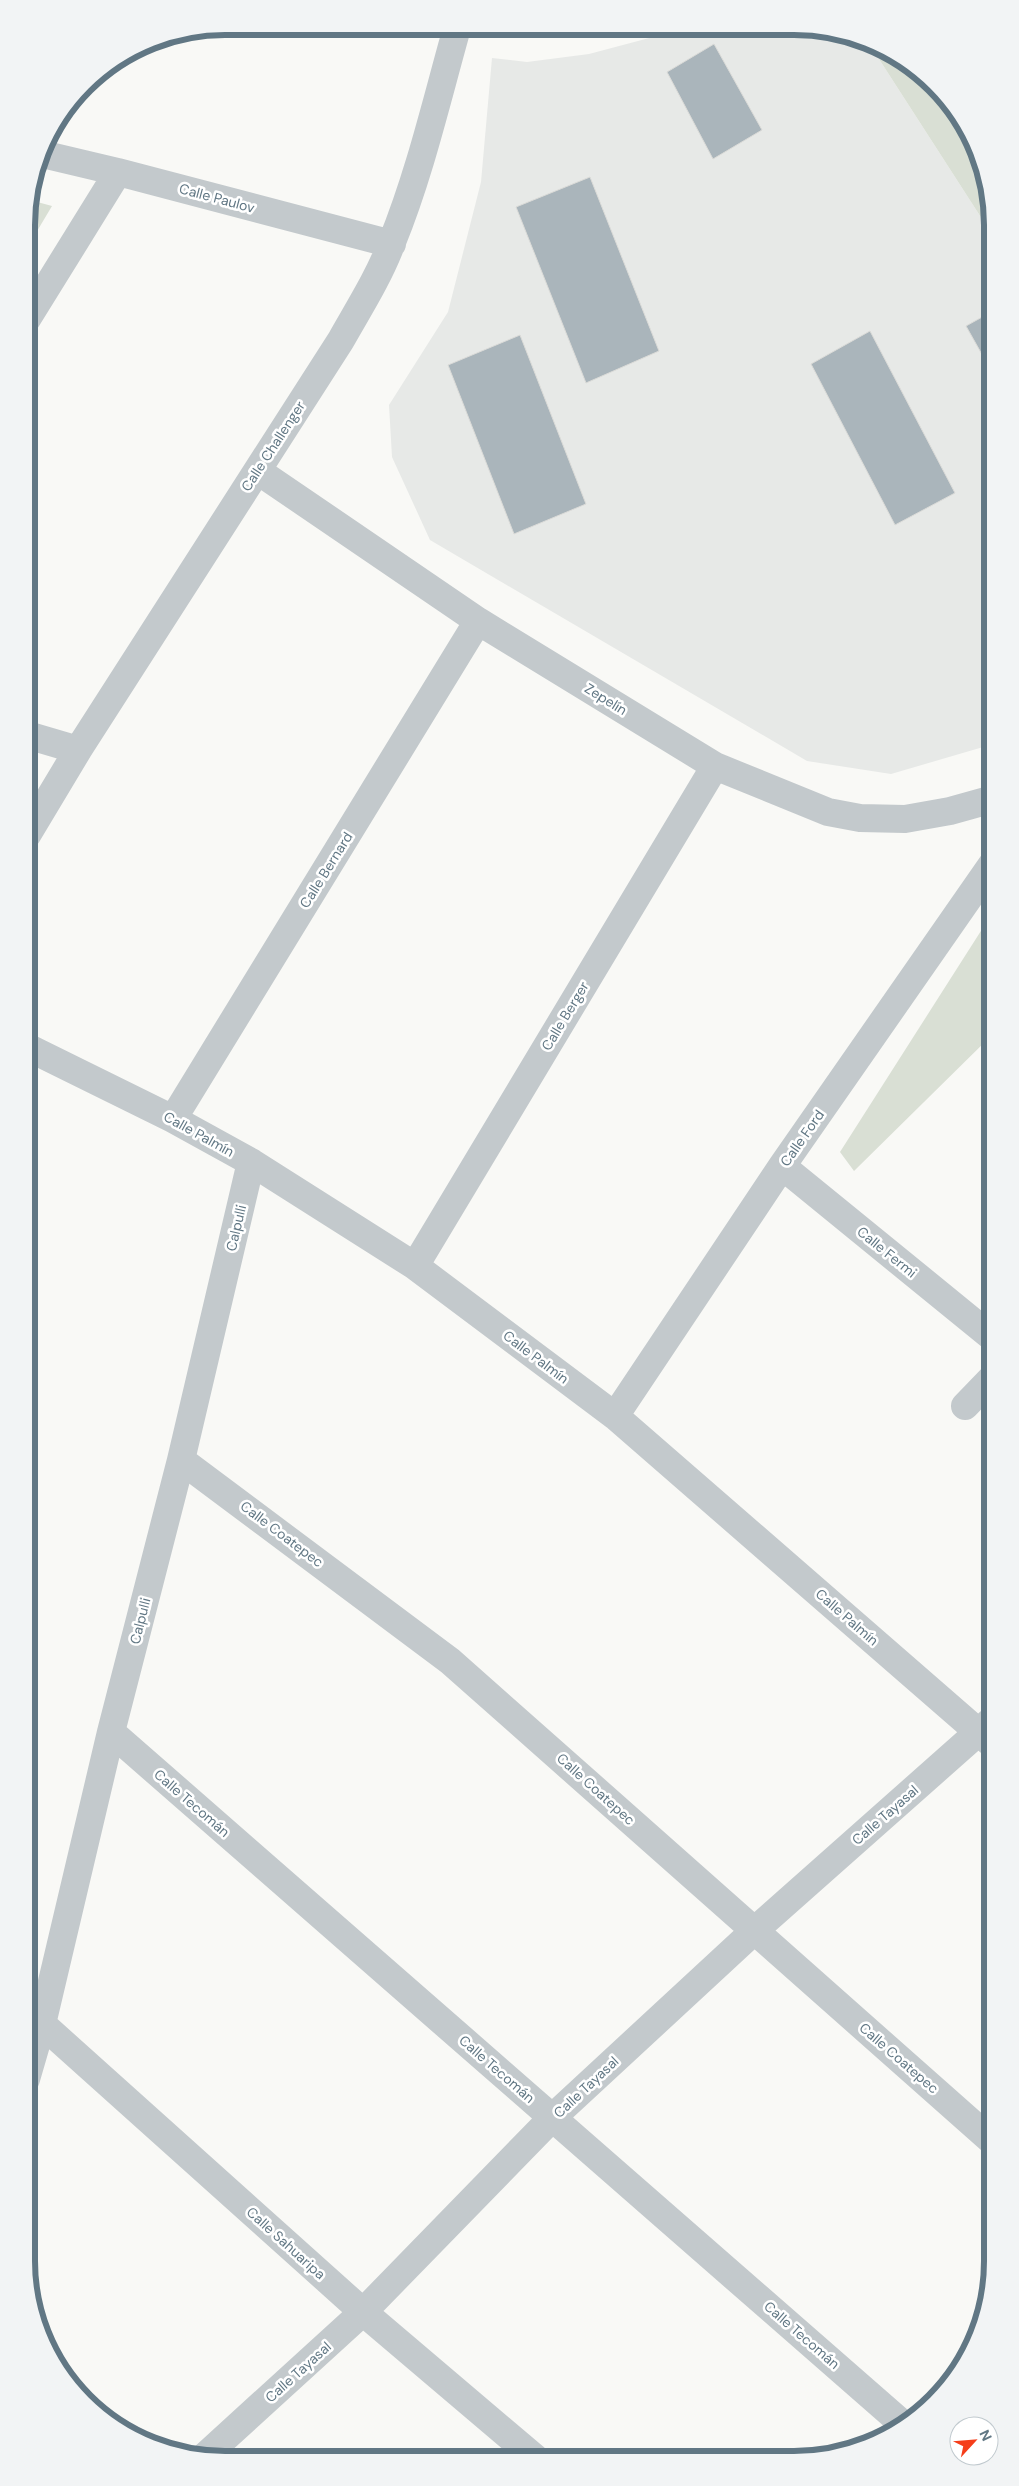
<svg xmlns="http://www.w3.org/2000/svg" width="1019" height="2486" font-family="'DM Sans',sans-serif">
<rect width="100%" height="100%" fill="#f9f9f6"/>
<path fill="#e7e9e7" d="M668,29L833,30L868,42L993,236V743L990,745L891,774L807,761L430,540L392,457L389,405L448,312L481,182L492,58L527,62L589,54L653,37Z"/>
<path fill="#d9dfd4" d="M868,42C920,60 974,121 986,175C991,194 993,216 993,236Z
M30,200L52,206L27,248V212Z
M993,912V1034L854,1171L840,1152Z"/>
<path fill="#aab5bb" stroke="#dbdbd8" d="M714,44L762,130L713,159L667,72Z
M590,177L659,351L586,383L516,207Z
M993,311V374L966,326Z
M870,331L955,493L895,525L811,364Z
M520,335L586,504L514,534L448,365Z"/>
<g fill="none" stroke-linecap="round" stroke-linejoin="round">
<path stroke="#c3c9cc" stroke-width="28" d="M42,154L118,172L392,244
M27,319L118,172
M258,471L478,621L715,766L828,812L860,818L905,819L950,811L993,799
M27,735L78,750
M27,835L78,750L341,340C359,308 379,277 392,242C420,173 437,99 457,28
M27,1047L173,1119L251,1162L415,1266L615,1416L992,1744
M173,1119L478,621
M782,1166L993,1338
M415,1266L715,766
M965,1406L993,1377
M615,1416L782,1166L993,863
M181,1460L450,1661L992,2141
M111,1732L905,2426
M42,2024L363,2312L535,2458
M26,2079L42,2024L111,1732L181,1460L251,1162
M205,2456L363,2312L553,2117L754,1931L992,1720"/>
</g>
<g text-anchor="middle" dominant-baseline="central" stroke-width="5" stroke-linejoin="round" paint-order="stroke">
<g font-size="14" fill="#617784" stroke="#fff">
<text transform="translate(217 198) rotate(15)">Calle Paulov</text>
<text transform="translate(273 446) rotate(-57)">Calle Challenger</text>
<text transform="translate(606 699) rotate(32)">Zepelín</text>
<text transform="translate(326 870) rotate(-58)">Calle Bernard</text>
<text transform="translate(565 1016) rotate(-59)">Calle Berger</text>
<text transform="translate(199 1134) rotate(29)">Calle Palmín</text>
<text transform="translate(802 1138) rotate(-55)">Calle Ford</text>
<text transform="translate(236 1228) rotate(-77)">Calpulli</text>
<text transform="translate(887 1252) rotate(39)">Calle Fermi</text>
<text transform="translate(536 1357) rotate(37)">Calle Palmín</text>
<text transform="translate(282 1534) rotate(37)">Calle Coatepec</text>
<text transform="translate(847 1617) rotate(41)">Calle Palmín</text>
<text transform="translate(140 1621) rotate(-76)">Calpulli</text>
<text transform="translate(596 1789) rotate(42)">Calle Coatepec</text>
<text transform="translate(192 1803) rotate(41)">Calle Tecomán</text>
<text transform="translate(885 1815) rotate(-41)">Calle Tayasal</text>
<text transform="translate(899 2058) rotate(41)">Calle Coatepec</text>
<text transform="translate(497 2069) rotate(41)">Calle Tecomán</text>
<text transform="translate(586 2087) rotate(-43)">Calle Tayasal</text>
<text transform="translate(286 2243) rotate(42)">Calle Sahuaripa</text>
<text transform="translate(802 2335) rotate(41)">Calle Tecomán</text>
<text transform="translate(298 2372) rotate(-42)">Calle Tayasal</text>
</g>
</g>
<path d="M0 0H1019V2486H0ZM225 35H794A190 190 0 0 1 984 225V2261A190 190 0 0 1 794 2451H225A190 190 0 0 1 35 2261V225A190 190 0 0 1 225 35Z" fill="#f2f4f5" fill-rule="evenodd"/>
<path fill="none" stroke="#617784" stroke-width="6" d="M225 35H794A190 190 0 0 1 984 225V2261A190 190 0 0 1 794 2451H225A190 190 0 0 1 35 2261V225A190 190 0 0 1 225 35Z"/>
<g transform="translate(974 2441) rotate(64)"><circle r="24" fill="#ffffff" stroke="#c0c9ce"/>
<path d="M0-4L9 19L0 12L-9 19Z" fill="#f53e1a"/>
<text y="-8" font-size="14" font-weight="bold" text-anchor="middle" fill="#617784">N</text>
</g>
</svg>
